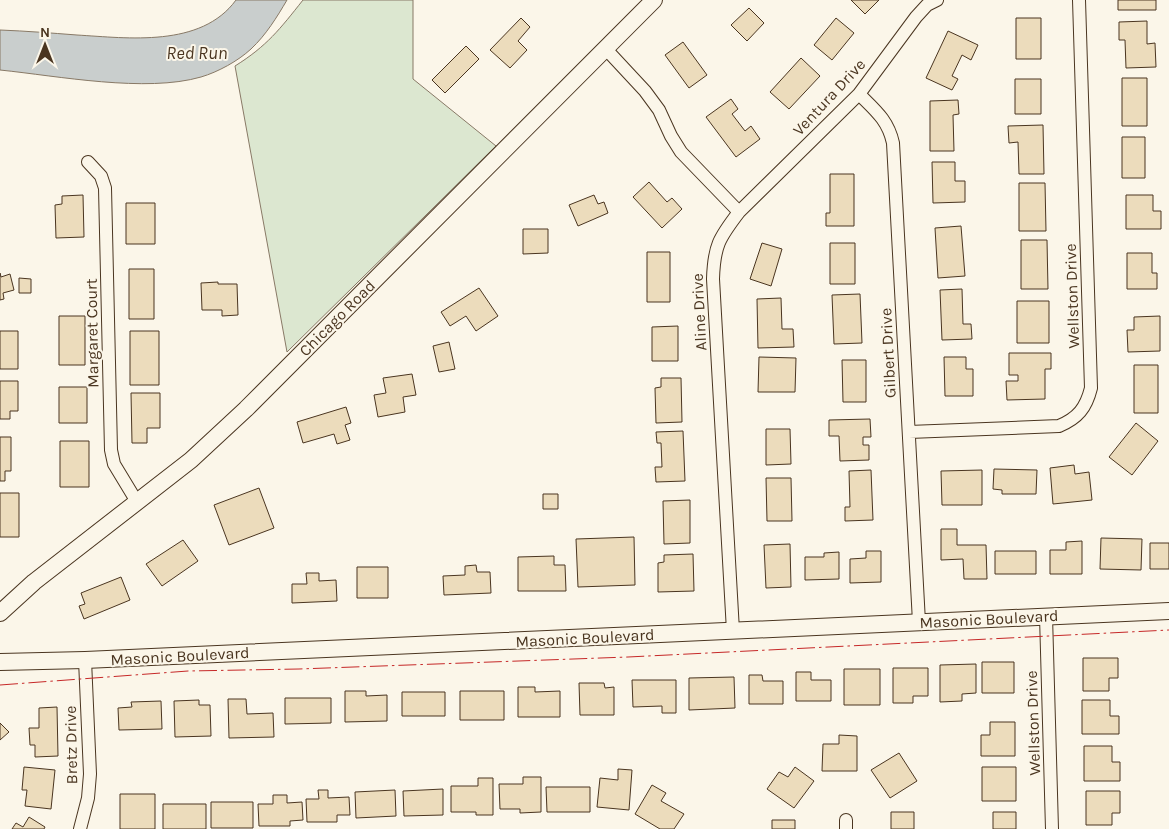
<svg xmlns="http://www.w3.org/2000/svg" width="1169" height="829" font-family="Karla,sans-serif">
<rect width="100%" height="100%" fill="#fbf6e9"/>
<path fill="#dce7d0" stroke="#887966" d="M303,0H413V79L496,146L287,352L235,66C267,46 280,29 303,0Z"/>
<path fill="#c9cecd" stroke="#887966" d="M236,0H287C277,17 266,35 251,49C238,61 218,72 201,77C146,93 58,76 0,70V30C26,31 51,33 77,35C128,38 201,48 236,0Z"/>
<path fill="#ecdcbc" stroke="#4a3520" d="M851,0H879L865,14Z
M1118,0H1156V10H1118Z
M749,8L764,23L747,41L731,25Z
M521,18L530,27L518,41L527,50L510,68L490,50Z
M836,18L854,33L832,60L814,45Z
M1016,18H1041V59H1016Z
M1147,21V44L1155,43L1156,67L1126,68L1125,40H1119V22Z
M948,31L978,45L971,60L962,55L952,76L958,79L952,90L926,78Z
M683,42L707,75L689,88L665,55Z
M466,46L479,59L445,93L432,80Z
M801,58L820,76L789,109L770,92Z
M1122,78H1147V126H1122Z
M1015,79H1041V114H1015Z
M731,99L738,109L732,114L745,131L751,126L760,139L736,157L706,117Z
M958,100L959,114L953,115L954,151H930V101Z
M1043,125L1044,174H1019L1018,142L1009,143L1008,126Z
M1122,137H1145V178H1122Z
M932,162H955V181H965V202L933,203Z
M830,174H854V226H826V213H830Z
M649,182L667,202L672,198L682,209L662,228L633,197Z
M1019,183H1045L1046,231H1019Z
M83,195L84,237L56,238L55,205L62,204V196Z
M594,195L598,204L604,202L608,213L578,226L569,205Z
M1126,195H1153V211H1161V229H1126Z
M126,203H155V244H126Z
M961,226L965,276L938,278L935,228Z
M523,229H548V253L523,254Z
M1021,240H1047L1048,289H1021Z
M762,243L782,249L771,286L750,279Z
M830,243H855V284H830Z
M647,252H670V302H647Z
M1127,253H1152V273H1157V289H1127Z
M129,269H154V319H129Z
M0,273L1,277L10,274L14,290L3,293L4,299L0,300Z
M19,278L31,279V293H19Z
M218,282V284H237L238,315L222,316V310H202L201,283Z
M479,288L498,316L476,331L466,316L450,326L441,312Z
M962,289L963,324H971L972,339L942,340L940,290Z
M860,294L862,343L834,344L832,295Z
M781,298L782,329H793L794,347L758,348L757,299Z
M1017,301H1049V343H1017Z
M59,316H85V365H59Z
M1160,316V351L1128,352L1127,330H1134V317Z
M678,326V361H652V327Z
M0,331H18V369H0Z
M130,331H159V385H130Z
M449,342L455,369L439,372L433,346Z
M1009,353H1051V369H1045V399L1007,400L1006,381H1018V375H1009Z
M759,357L796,358L795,392H758Z
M944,357H966V369H973V396H945Z
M842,360H866V402H843Z
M1134,365H1158V413H1134Z
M412,374L416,395L403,397L405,412L378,417L374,395L386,393L383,378Z
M661,378H681L682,422L656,423L655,388L661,387Z
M0,381H18V411H10V419H0Z
M59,387H87V423H59Z
M131,393H160V428H147V443H132Z
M346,407L351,423L345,425L350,440L337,444L334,434L303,443L297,422Z
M870,419L871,437H863V445H869V460L840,461L839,436H829V420Z
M1136,423L1158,441L1132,475L1109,457Z
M766,429H790L791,464L766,465Z
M683,431L685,481L656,482L655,467H662L661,443H657L656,432Z
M0,437H11V471H5V481H0Z
M60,441H89V487H60Z
M1074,465L1075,474L1089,472L1092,500L1053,504L1050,468Z
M994,469L1037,470L1036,494H1002V490L993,489Z
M871,470L873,520L845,521V507H850L849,471Z
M982,470V505H942L941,471Z
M766,478H791L792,521H767Z
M259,488L274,528L229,545L214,505Z
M0,493H19V537H0Z
M543,494H558V509H543Z
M690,500V543L664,544L663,501Z
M941,529H957V545H986L987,579H964L963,559L941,560Z
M634,537L635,585L578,587L576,539Z
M1101,538L1142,539L1141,570L1100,569Z
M183,540L198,561L162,586L146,564Z
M1082,541V574H1050V550H1066V542Z
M1150,543H1169V569H1150Z
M790,544L791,587L766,588L764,545Z
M866,551H881V582L850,583V559L866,558Z
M995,551H1036V574H995Z
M839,552V579L805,580V557H824V553Z
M693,554L694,591L658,592V563L664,562V555Z
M554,556V565H565L566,591H518V557Z
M476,565L477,572H490L491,593L444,595L443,576L465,575V566Z
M357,567H388V598H357Z
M306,573H319V581L336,580L337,601L292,603V584H307Z
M121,577L130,600L84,619L79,606L85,604L81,593Z
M1083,658H1118V678H1109V691H1083Z
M982,662H1014V693H982Z
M976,664V693L962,694V701L940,702V665Z
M893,668H928V696H913V703H893Z
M844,669H880V705H844Z
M796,672H811V680H831V701H796Z
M749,675H762L763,681H783V704H749Z
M734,677L735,708L689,710V678Z
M632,680H676V713H662V706L633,707Z
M579,683H604L605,688L614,687V715H580Z
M518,687H535V692L560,691V717H518Z
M345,691H366V696L387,695V721L345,722Z
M460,691H504V720H460Z
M402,692H445V716H402Z
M285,698H331V723L285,724Z
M228,699H246L247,714L273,713L274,737L229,738Z
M199,700V705H210L211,736L175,737L174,701Z
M1082,700H1110V716H1119V734H1082Z
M161,701L162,729L119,730L118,708L132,707L131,702Z
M57,707L58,756L35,757V745H30L29,728H39V708Z
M990,722H1015V756H981V735H990Z
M0,723L9,732L0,740Z
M839,735L857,736V771H822L823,744H839Z
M1084,746H1112V762H1120V781H1084Z
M899,753L917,781L890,798L871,770Z
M24,767L55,770L51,809L25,806L27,790H22Z
M795,767L814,781L794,808L767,789L779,772L788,777Z
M982,767H1016V801H982Z
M618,769L632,770L629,810L597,807L600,778L618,780Z
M523,777H541V812L520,813V809H500L499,784H523Z
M478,778H493V815H476V812H451V786H478Z
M652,785L666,793L661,801L684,814L674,829H660L635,814Z
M546,787H590V812H547Z
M443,789V815L404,816L403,791Z
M318,790H328V798L349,797L350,815H337V822H307L306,799H319Z
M395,790L396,816L356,818L355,792Z
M1086,791H1120V813H1112V825H1086Z
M120,794H155V829H120Z
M273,795H287V803L302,802L303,820L290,821V826H259L258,804H273Z
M211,802H253V828H211Z
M163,804H206V829H163Z
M891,812H914V829H891Z
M993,812H1016V829H993Z
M29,817L45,827L44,829H12L16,823L23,827Z
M772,820H795V829H772Z"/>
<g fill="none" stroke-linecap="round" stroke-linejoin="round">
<g stroke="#4a3520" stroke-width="14">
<path id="minor" d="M605,48L645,91L659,110L671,136L681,152L739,212
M859,94C875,110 888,120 893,143L919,622
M88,162L101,176L105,188L111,450L114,464L137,502
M909,432L1059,426C1078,418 1086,408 1091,388L1079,0
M1046,616L1052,829
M733,631L713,279C714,246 719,238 739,212L859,94L916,17L927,5L937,0
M846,820V829
M80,829L88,798L90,774L85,660"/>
</g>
<g stroke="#4a3520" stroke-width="18">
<path id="tertiary" d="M0,613L34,582L191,460L246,409L654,0
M0,662L85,660L1169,611"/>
</g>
<use href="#minor" stroke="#fbf6e9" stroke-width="12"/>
<use href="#tertiary" stroke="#fbf6e9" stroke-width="16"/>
<path stroke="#c62828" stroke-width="1" stroke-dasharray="18 4 2.5 4" stroke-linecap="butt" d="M0,685L188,671L299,669L628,657L1169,630"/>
</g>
<g text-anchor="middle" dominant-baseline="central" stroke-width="4" stroke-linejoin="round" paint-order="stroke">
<g font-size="16" fill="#4a3520" stroke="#fbf6e9">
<text transform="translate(829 97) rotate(-47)">Ventura Drive</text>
<text transform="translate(1072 296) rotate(-92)">Wellston Drive</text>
<text transform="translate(699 312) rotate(-93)">Aline Drive</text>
<text transform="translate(337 318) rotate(-45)">Chicago Road</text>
<text transform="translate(92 333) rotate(-91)">Margaret Court</text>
<text transform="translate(888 353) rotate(-93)">Gilbert Drive</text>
<text transform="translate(989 619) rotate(-3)">Masonic Boulevard</text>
<text transform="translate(585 638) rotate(-3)">Masonic Boulevard</text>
<text transform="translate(180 656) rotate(-3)">Masonic Boulevard</text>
<text transform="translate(1033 723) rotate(-92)">Wellston Drive</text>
<text transform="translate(71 745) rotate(-91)">Bretz Drive</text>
</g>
<g font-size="18" font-style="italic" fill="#4a3520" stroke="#fbf6e9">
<text x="197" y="53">Red Run</text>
</g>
</g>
<g transform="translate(45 45)" stroke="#fbf6e9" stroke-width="4" paint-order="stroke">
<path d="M0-4L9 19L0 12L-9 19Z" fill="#4a3520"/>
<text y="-8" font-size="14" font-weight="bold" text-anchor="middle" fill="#4a3520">N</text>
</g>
</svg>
